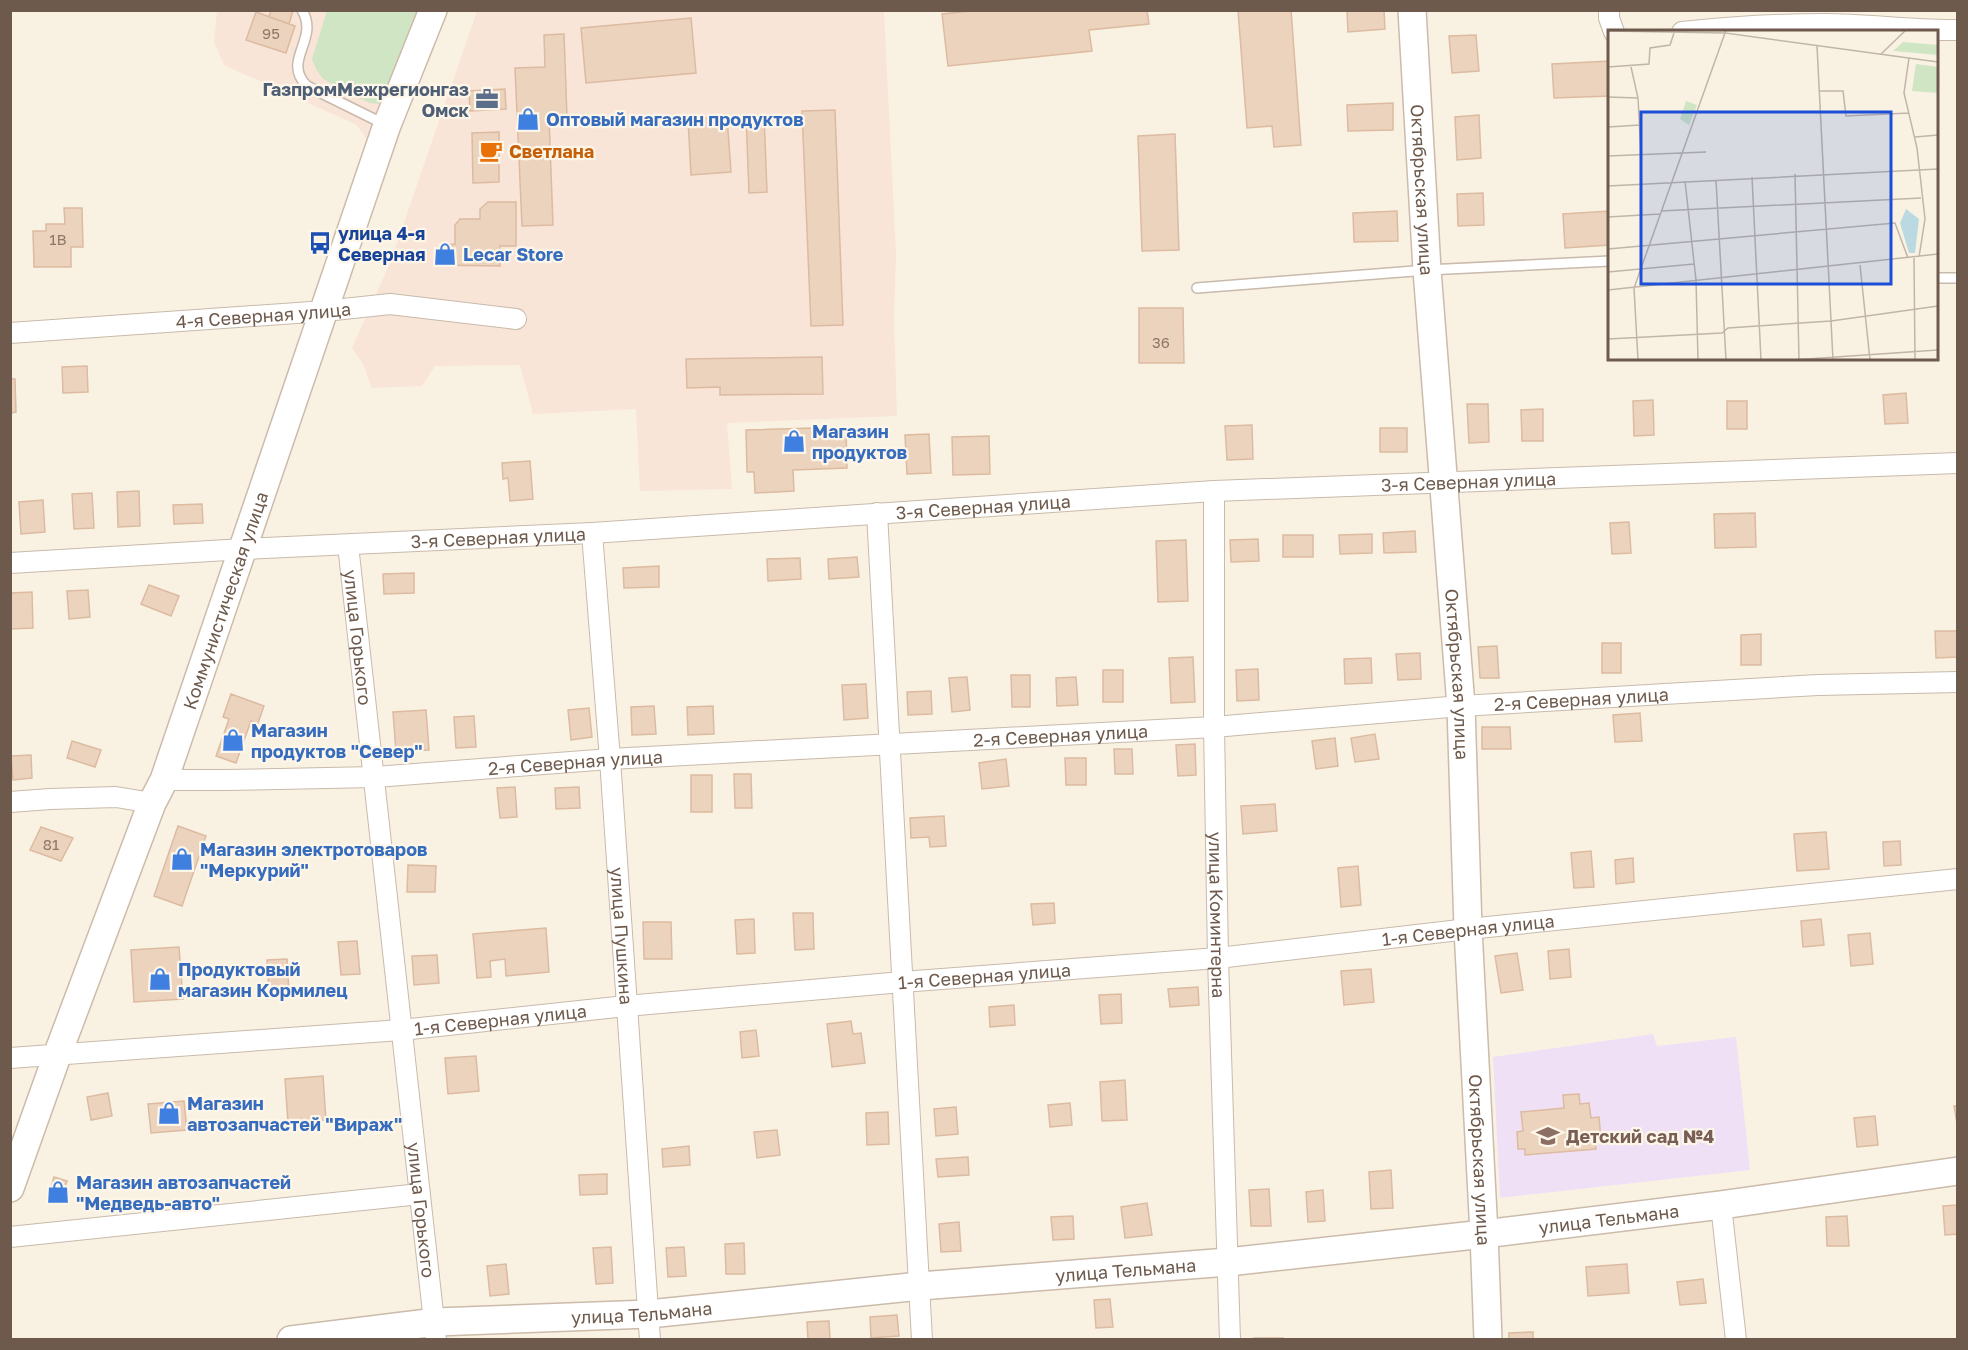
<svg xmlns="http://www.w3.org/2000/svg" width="1968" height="1350" font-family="'Golos Text',sans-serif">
<rect width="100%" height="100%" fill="#f9f2e3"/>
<path fill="#f9e4d8" d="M217,11H420L369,143L357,125L224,65L214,42Z
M477,11H884L896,255L894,318L897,416L727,423L732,489L640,491L636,409L533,414L520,365L435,366L422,386L372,388L363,364L352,348L390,263Z"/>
<path fill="#efe0f5" d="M1653,1034L1657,1046L1736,1037L1750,1170L1500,1198L1493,1057Z"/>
<path fill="#cfe5c4" d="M327,11H420L389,97L380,104L370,103L343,91L322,78L316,69L312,59Z"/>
<path fill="#ecd3be" stroke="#dcbba0" stroke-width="1.5" d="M271,10H293L289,24L269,17Z
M980,10H1147L1149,24L1089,30L1092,51L948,66L942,14Z
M1238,10H1291L1301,145L1274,147L1272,126L1247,128Z
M1347,10H1384L1385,29L1348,32Z
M256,12L295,26L286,53L246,40Z
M691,18L696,73L586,83L581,28Z
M564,34L567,117L549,118L553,225L522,226L515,68L545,67L544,35Z
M1476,35L1479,71L1452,73L1449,36Z
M1610,61V96L1554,98L1552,64Z
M505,89L506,109L470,111L469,91Z
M1393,103V130L1348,131L1347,105Z
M835,110L843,325L811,326L802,111Z
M764,115L767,192L749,193L746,116Z
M1479,115L1481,158L1457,160L1455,117Z
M727,117L731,172L691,175L688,119Z
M499,132V182L473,183L472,133Z
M1175,134L1179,250L1142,251L1138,136Z
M1483,193L1484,225L1458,226L1457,194Z
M488,202H516V246H500V266L435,265V252L441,245L455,244V225L460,219H480V209Z
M64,208H82L83,247H71V267H34L33,231H46V224H65Z
M1397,211L1398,241L1354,242L1353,213Z
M1610,211V245L1565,248L1563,214Z
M1139,308H1183L1184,363H1139Z
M822,357L823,394L720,395V387L687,388L686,359Z
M87,366L88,392L63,393L62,367Z
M10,379H15L16,412L10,413Z
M1906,393L1908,423L1885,424L1883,395Z
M1653,400L1654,435L1634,436L1633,401Z
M1727,401H1747V429H1727Z
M1467,404H1488L1489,442L1469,443Z
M1543,409V441H1522L1521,410Z
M1252,425L1253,459L1227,460L1225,426Z
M846,427L847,468L793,470L794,491L755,493L754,472H747L746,430Z
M1380,428H1407V452H1380Z
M929,434L931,473L907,474L905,435Z
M989,436L990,474L953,475L952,437Z
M530,461L533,499L510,501L508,478L503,479L502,463Z
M139,491L140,526L118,527L117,492Z
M92,493L94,528L74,529L72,494Z
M43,500L45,532L21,534L19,502Z
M202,504L203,523L174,524L173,505Z
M1755,513L1756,547L1715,548L1714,514Z
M1629,522L1631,553L1612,554L1610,523Z
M1415,531L1416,552L1384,553L1383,533Z
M1372,534V553L1340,554L1339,535Z
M1283,535H1313V557H1283Z
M1258,539L1259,561L1231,562L1230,540Z
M1186,540L1188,601L1158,602L1156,541Z
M857,557L859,577L829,579L828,559Z
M800,558L801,579L768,581L767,559Z
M659,566V587L624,588L623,568Z
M414,573V593L384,594L383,574Z
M149,585L179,596L171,616L141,604Z
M88,590L90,617L69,619L67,591Z
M32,592L33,628L10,629V593Z
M1935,631H1958V657L1936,658Z
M1761,634V665H1741V635Z
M1602,643H1621V673H1602Z
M1497,646L1499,678H1480L1478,647Z
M1420,653L1421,679L1398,680L1396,654Z
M1193,657L1195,702L1171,703L1169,658Z
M1371,658L1372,683L1345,684L1344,659Z
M1258,669L1259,700L1237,701L1236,670Z
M1103,670H1123V702H1103Z
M1011,675H1030V707H1012Z
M967,677L970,710L952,712L949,678Z
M1076,677L1078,705L1057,706L1056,678Z
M866,684L868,718L844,720L842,685Z
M931,691L932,714L908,715L907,692Z
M231,694L264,706L258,723L251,721L236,763L216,756L229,719L223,717Z
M654,706L656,734L632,735L631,707Z
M713,706L714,734L688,735L687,707Z
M589,708L592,737L571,740L568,710Z
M426,710L429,750L396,752L393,712Z
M1640,713L1642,741L1615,742L1613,715Z
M474,716L476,747L456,748L454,717Z
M1482,727H1510L1511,749H1482Z
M1375,734L1379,759L1355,762L1351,738Z
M1335,738L1338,766L1316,769L1312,741Z
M72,741L101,750L95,767L67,758Z
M1195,744L1196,775L1178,776L1176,745Z
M1114,749H1132L1133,774H1115Z
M31,755L32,778L13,780L11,756Z
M1065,758H1086V785H1066Z
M1006,759L1009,786L982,789L979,763Z
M734,774H751L752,808H735Z
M691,775H712V812H691Z
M515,787L517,817L500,818L497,788Z
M579,787L580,808L556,809L555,788Z
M1275,804L1277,831L1243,834L1241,806Z
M944,816L946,846L930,847L929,837L911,838L910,818Z
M178,826L206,836L182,906L154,896Z
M41,827L73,838L61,861L30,850Z
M1826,832L1829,869L1797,871L1794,834Z
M1900,841L1901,865L1884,866L1883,842Z
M1591,851L1594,887L1574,888L1571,853Z
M1633,858L1634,882L1616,884L1615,860Z
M408,865L436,866L435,892H407Z
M1358,866L1361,905L1341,907L1338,868Z
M1054,903L1055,923L1033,925L1031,904Z
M793,913H813L814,949L795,950Z
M754,919L755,953L737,954L735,920Z
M1821,919L1824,945L1803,947L1801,921Z
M643,922H671L672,959H644Z
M546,928L549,972L506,976L505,959L490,961L491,977L477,978L473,934Z
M1870,933L1873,964L1851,966L1848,935Z
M357,941L360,974L341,975L338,942Z
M179,947L183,999L134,1002L131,950Z
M1569,949L1571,977L1550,979L1548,951Z
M1517,953L1523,990L1501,993L1495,956Z
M437,955L439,983L414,985L412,956Z
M287,959L289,992L269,994L267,960Z
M1371,969L1374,1002L1344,1005L1341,971Z
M1198,987L1199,1005L1170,1007L1168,989Z
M1121,994L1122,1023L1101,1024L1099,995Z
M1014,1005L1015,1025L990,1027L989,1007Z
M851,1021L853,1034L861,1033L865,1063L832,1067L827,1024Z
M756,1030L759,1056L742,1058L740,1032Z
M476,1056L479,1091L448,1094L445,1058Z
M323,1076L326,1120L288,1123L285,1079Z
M1125,1080L1127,1120L1102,1121L1100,1082Z
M108,1093L112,1116L91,1120L87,1097Z
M1579,1094L1580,1104L1589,1103L1591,1118L1599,1117L1601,1140L1595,1141L1596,1149L1525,1155V1149H1518L1517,1132L1523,1131L1521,1112L1564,1108L1563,1095Z
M184,1101L187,1130L151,1133L148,1104Z
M1070,1103L1072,1125L1050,1127L1048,1105Z
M1954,1106H1958V1129Z
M956,1107L958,1134L936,1136L934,1109Z
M888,1112L889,1144L867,1145L866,1113Z
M1875,1116L1878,1145L1857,1147L1854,1118Z
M777,1130L780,1155L757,1158L754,1132Z
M689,1146L690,1165L663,1167L662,1149Z
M968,1157L969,1175L938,1177L936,1159Z
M1391,1170L1393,1208L1371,1209L1369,1172Z
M607,1174V1194L580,1195L579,1175Z
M54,1177L67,1181L60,1203L48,1199Z
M1269,1189L1271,1226H1251L1249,1190Z
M1323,1190L1325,1221L1308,1222L1306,1192Z
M1147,1203L1152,1235L1125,1238L1121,1207Z
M1958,1205V1234L1945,1235L1943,1206Z
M1073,1216L1074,1239L1053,1240L1051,1217Z
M1847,1216L1849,1246H1827L1826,1217Z
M959,1222L961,1251L941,1252L939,1224Z
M744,1243L745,1274H726L725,1244Z
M611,1247L613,1283L596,1284L593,1248Z
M684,1247L686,1276L668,1277L666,1248Z
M506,1264L509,1294L490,1296L487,1266Z
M1627,1264L1629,1293L1588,1296L1586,1267Z
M1703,1279L1706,1303L1680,1305L1677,1282Z
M1110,1299L1113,1327L1096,1328L1094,1300Z
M897,1315L899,1336L871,1338L870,1317Z
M829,1321L830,1340H808L807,1322Z
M1533,1332V1340H1509V1333Z
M1254,1338H1283V1340H1254Z"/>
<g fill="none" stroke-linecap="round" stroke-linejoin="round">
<g stroke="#c9baab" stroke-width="12">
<path id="lane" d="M302,10C320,40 281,60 307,86L384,124
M1936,278H1958
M1197,288L1427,270L1610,261"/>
</g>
<g stroke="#c9baab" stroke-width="22">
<g id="street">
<path d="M1609,10V18L1614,32"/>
<path d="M1682,32C1730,27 1777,24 1825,24C1869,24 1913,31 1958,30"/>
<path id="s1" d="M10,333L325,311L390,304L516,319"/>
<path id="s2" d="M1214,491V727L1218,958L1230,1340"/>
<path d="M877,513L922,1340"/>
<path id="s3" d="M592,533L610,759L650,1340"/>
<path id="s4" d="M348,545L436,1340"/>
<path id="s5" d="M10,563L244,549L592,533L1214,491L1958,463"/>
<path id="s6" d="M164,780H225L375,777L610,759L1214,727L1461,706L1818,685L1958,682"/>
<path d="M10,802L50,799L116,797L152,803"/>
<path id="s7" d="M10,1058L401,1030L626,1006L902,982L1218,958L1468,929L1958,879"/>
<path d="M1721,1205L1736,1340"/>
<path d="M10,1237L420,1194"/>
</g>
</g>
<g stroke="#cba" stroke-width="30">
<g id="secondary">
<path id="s8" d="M1412,10L1427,270L1461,706L1468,929L1484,1234L1488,1340"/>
<path id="s9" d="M10,1188L58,1053L152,803L164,780L387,125L433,10"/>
<path id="s10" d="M291,1340L436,1322L649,1314L920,1286L1228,1262L1484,1234L1721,1205L1958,1171"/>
</g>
</g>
<use href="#lane" stroke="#fff" stroke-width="9"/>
<use href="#street" stroke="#fff" stroke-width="20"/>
<use href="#secondary" stroke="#fff" stroke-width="27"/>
</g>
<defs>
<g id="office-bare" transform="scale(1.8)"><path d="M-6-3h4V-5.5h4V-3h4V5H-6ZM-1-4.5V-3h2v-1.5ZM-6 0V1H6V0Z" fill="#5c6f8a" stroke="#fdf6e9" stroke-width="2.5" paint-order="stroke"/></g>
<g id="shop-bare" transform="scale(1.8)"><path d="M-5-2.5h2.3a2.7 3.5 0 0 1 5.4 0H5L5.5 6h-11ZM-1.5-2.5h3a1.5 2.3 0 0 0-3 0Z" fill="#3f7fe0" stroke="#fdf6e9" stroke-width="2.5" paint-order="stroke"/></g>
<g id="cafe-bare" transform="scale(1.8)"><path d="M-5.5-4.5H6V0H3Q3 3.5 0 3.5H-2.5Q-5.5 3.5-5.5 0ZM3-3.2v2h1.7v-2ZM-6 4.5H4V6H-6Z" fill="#e8710a" stroke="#fdf6e9" stroke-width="2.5" paint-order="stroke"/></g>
<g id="bus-bare" transform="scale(1.8)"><path d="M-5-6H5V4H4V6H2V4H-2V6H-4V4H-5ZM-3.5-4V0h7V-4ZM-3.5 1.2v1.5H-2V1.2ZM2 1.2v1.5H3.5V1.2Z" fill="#1a4fb4" stroke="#fdf6e9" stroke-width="2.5" paint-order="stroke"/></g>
<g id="school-bare" transform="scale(1.8)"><path d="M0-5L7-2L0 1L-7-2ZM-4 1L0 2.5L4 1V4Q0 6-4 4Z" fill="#8d6e63" stroke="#fdf6e9" stroke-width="2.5" paint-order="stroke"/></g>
</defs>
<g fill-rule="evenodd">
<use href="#office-bare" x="487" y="99"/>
<use href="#shop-bare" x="528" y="119"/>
<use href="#cafe-bare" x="491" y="151"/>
<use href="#bus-bare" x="320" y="243"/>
<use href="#shop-bare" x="445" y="254"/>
<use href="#shop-bare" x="794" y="441"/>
<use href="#shop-bare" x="233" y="740"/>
<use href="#shop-bare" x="182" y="859"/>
<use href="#shop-bare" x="160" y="979"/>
<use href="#shop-bare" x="169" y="1113"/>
<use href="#school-bare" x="1548" y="1136"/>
<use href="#shop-bare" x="58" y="1192"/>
</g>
<g text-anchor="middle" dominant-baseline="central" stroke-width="4.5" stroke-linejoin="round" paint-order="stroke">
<g font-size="15" fill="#8e7868">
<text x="271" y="33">95</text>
<text x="58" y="239">1В</text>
<text x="1161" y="342">36</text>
<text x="51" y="844">81</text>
</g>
<g font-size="18" font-weight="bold" fill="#4e5e75" stroke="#fdf6e9" text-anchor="end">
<text x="469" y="89">ГазпромМежрегионгаз<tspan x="469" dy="21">Омск</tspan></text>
</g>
<g font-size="18" font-weight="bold" fill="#366cbe" stroke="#fdf6e9" text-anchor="start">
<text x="546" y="119">Оптовый магазин продуктов</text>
<text x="463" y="254">Lecar Store</text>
<text x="812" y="431">Магазин<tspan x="812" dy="21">продуктов</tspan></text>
<text x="251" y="730">Магазин<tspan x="251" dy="21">продуктов "Север"</tspan></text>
<text x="200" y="849">Магазин электротоваров<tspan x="200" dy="21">"Меркурий"</tspan></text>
<text x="178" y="969">Продуктовый<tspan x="178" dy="21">магазин Кормилец</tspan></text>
<text x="187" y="1103">Магазин<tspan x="187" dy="21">автозапчастей "Вираж"</tspan></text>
<text x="76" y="1182">Магазин автозапчастей<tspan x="76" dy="21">"Медведь-авто"</tspan></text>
</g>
<g font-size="18" font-weight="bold" fill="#c56008" stroke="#fdf6e9" text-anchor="start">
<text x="509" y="151">Светлана</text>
</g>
<g font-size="18" fill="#6e5a4c" stroke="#fdf6e9">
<text stroke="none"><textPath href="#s8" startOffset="180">Октябрьская улица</textPath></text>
<text stroke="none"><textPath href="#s1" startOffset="254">4-я Северная улица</textPath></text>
<text stroke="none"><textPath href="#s5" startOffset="1461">3-я Северная улица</textPath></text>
<text stroke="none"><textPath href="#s5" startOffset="975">3-я Северная улица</textPath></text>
<text stroke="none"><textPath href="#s5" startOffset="489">3-я Северная улица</textPath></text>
<text stroke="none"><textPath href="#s9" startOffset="626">Коммунистическая улица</textPath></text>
<text stroke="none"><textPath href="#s4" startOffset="93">улица Горького</textPath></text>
<text stroke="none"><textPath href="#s8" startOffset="666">Октябрьская улица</textPath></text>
<text stroke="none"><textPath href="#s6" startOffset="1420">2-я Северная улица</textPath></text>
<text stroke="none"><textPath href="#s6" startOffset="898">2-я Северная улица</textPath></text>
<text stroke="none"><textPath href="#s6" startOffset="412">2-я Северная улица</textPath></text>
<text stroke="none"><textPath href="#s2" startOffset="424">улица Коминтерна</textPath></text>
<text stroke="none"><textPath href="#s7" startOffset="1464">1-я Северная улица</textPath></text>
<text stroke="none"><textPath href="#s3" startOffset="404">улица Пушкина</textPath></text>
<text stroke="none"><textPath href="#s7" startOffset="978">1-я Северная улица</textPath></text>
<text stroke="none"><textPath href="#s7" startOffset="492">1-я Северная улица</textPath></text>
<text stroke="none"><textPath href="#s8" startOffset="1152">Октябрьская улица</textPath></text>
<text stroke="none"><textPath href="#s4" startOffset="669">улица Горького</textPath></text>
<text stroke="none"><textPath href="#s10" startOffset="1324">улица Тельмана</textPath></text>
<text stroke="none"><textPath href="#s10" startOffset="838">улица Тельмана</textPath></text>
<text stroke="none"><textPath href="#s10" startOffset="352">улица Тельмана</textPath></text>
</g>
<g font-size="18" font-weight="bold" fill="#164399" stroke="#fdf6e9" text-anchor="start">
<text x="338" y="233">улица 4-я<tspan x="338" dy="21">Северная</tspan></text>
</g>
<g font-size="18" font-weight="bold" fill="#785e54" stroke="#fdf6e9" text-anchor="start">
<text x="1566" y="1136">Детский сад №4</text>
</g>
</g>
<g transform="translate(1608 30)">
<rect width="330" height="330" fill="#f9f2e3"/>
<path d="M295,12L330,15V25L285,21ZM308,34L330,37V63L304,61ZM78,71L89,75L81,95L72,89Z" fill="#cfe5c4"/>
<path d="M298,179L311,189L307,223H301L292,193Z" fill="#bad9e0"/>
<path fill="none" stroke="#c1b5a7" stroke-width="1.5" d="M118,0L117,3L330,32M0,1L117,3L26,258L30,330M209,16L225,330M273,24L298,0M301,28L296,63L309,118L317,189L311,227M0,37L41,34L42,18L62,15L66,3M23,37L30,68L33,124M211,61H235L238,86L301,83M0,67L30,68M0,97L32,95M307,107L330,105M0,126L98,122M187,144L191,330M144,147L153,330M108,150L118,330M77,151L88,250L90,330M0,156L330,139M53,181L313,168M0,187L52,184M0,219L287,193L300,228M306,228L307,330M252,235L262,330M0,242L86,234M0,260L330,224M0,309L114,303L120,298L223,291L330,276M184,330L330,320"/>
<path fill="#1d4ed8" fill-opacity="0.15" stroke="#1d4ed8" stroke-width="3" d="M33,82H283V254H33Z"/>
<rect width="330" height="330" fill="none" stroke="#6e5a4c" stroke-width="3"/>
</g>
<rect width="1968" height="1350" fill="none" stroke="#6e5a4c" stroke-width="24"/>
</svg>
